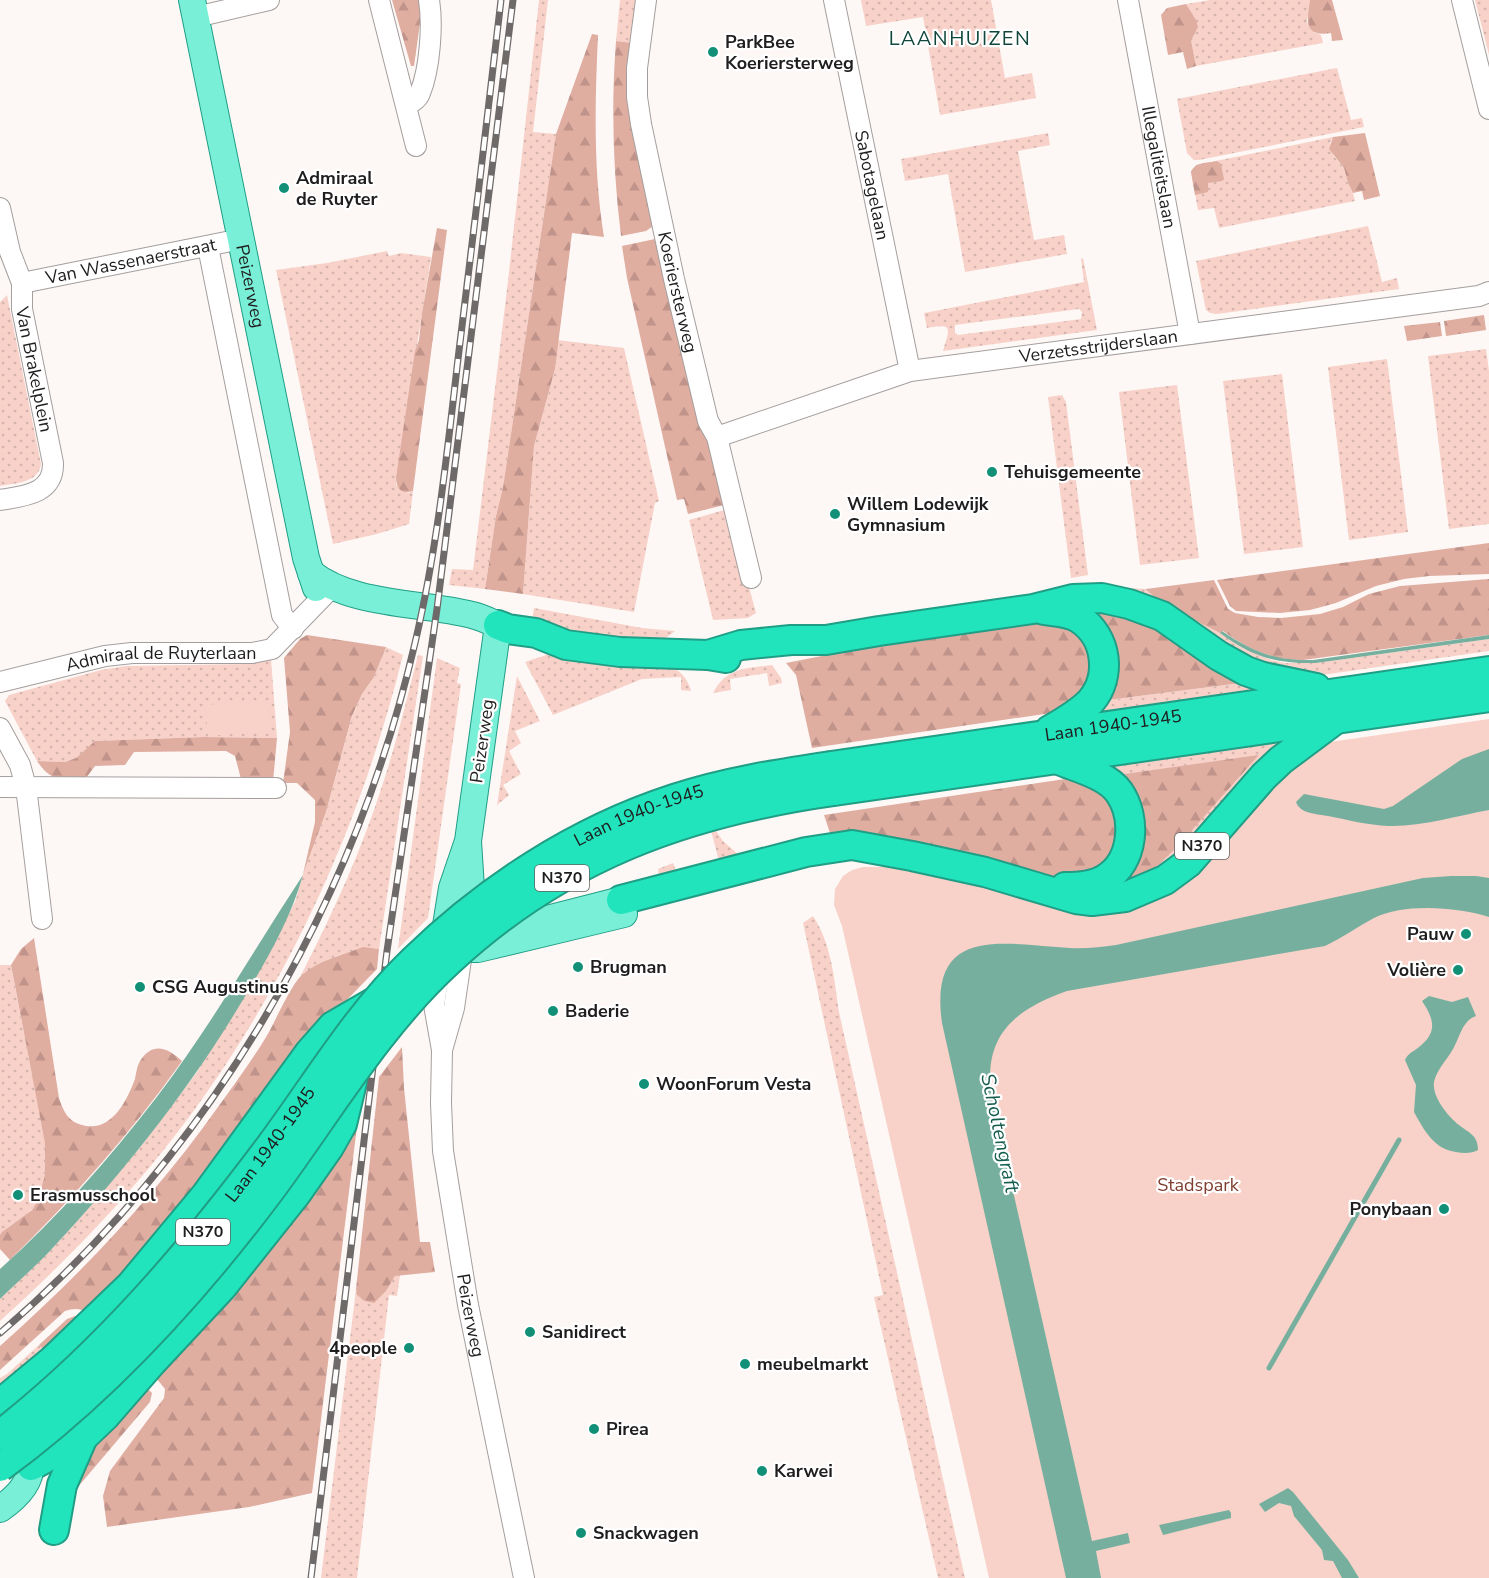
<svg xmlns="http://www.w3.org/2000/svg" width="1489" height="1578" font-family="'Nunito Sans',sans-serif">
<defs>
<pattern id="grass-dots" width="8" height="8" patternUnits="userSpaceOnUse" patternTransform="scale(1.5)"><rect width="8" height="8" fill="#f8d2c9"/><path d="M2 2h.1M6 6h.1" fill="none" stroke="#d4b4ac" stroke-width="1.8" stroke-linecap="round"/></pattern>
<pattern id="forest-firs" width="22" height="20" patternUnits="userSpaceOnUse" patternTransform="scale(1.5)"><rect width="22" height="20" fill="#e0ada1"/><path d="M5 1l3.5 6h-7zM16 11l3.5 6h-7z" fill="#c0948a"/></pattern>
</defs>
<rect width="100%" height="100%" fill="#fdf8f6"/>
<path fill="url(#grass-dots)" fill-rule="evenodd" d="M539,0H548L533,132L556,134L503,487L496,516L485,589L449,585L452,569L473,570L508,281Z
M620,0H638L633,43L616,41Z
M861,0H991L1005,78L1032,73L1036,98L940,115L923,17L866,26Z
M1210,0H1310L1307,22L1315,33L1321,35L1323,43L1196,66L1191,40C1201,23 1193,20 1186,4Z
M1475,0H1489V55Z
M1337,68L1351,120L1362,118L1364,127L1199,160H1194L1187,153L1177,99Z
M1048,133L1050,145L1018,151L1034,240L1064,235L1067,254L965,272L948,174L905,181L901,159Z
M1333,137L1330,143L1333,155L1344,168L1348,183L1353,193L1355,201L1219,228L1214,208L1198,210L1191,172L1196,165Z
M1368,226L1382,282L1397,278L1399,289L1217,314L1210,313L1206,310L1196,261Z
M387,251L389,256L401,253L431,257L396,477V485L408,493L413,491L409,524L377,534L333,544L276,270L327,263Z
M1083,258L1097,330L943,351C948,331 956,322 927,328L924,313L1084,282L1081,259ZM1079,309L1082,312L1081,319L958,335L955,333V325Z
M7,295L41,464C39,483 15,483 0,486V302Z
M557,340L624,348L659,501L655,503L634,612L523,594L534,446L555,369Z
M1486,349L1489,371V524L1449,529L1428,356Z
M1387,359L1408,532L1349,540L1328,367Z
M1282,374L1303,547L1244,554L1223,381Z
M1177,385L1199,558L1140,565L1119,392Z
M1062,395L1066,402L1088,575L1071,578L1048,397Z
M728,509L756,613L748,618L713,620L689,520Z
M1113,587L1146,589L1160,603L1220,633L1244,649L1271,660L1285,663H1316L1489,639V651L1322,675L1303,677L1281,675Z
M534,608L642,628L675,631L666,638L657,643L531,627Z
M386,647L403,655C357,841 272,1020 149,1168C103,1223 53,1273 0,1321V1299L48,1253L81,1217L138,1150L197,1072L295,902L303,874L326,812L352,717L362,694L374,677Z
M549,654L667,665C680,670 687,677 691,691L681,690V677L642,679L553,715L525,662Z
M418,655L423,656L379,949C349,946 325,961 300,977C332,915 362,850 383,783C397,741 407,698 418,655Z
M260,658L271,659L277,738L204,737L96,741L76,758L65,762L37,761L5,701L9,695L101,670L126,666L251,664Z
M437,658L460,668L457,683L461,684L428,918L398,949Z
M772,665L781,678L782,683L769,686L767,673L730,679L731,690L713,693C727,667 745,669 772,665Z
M517,676L540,721L515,731L521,743L509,751L521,774L503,785L509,795L497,805Z
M1249,682L1274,688L1079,720L1100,701Z
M1314,733L1180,861L1136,886L1218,801L1258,756L1110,776L1091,765Z
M708,819L723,841L748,863L661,885L658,869L673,863L677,873L719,861Z
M813,916C832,945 834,979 839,1012L965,1578H938L874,1297L883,1295L803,923Z
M0,965H11C17,999 24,1032 30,1065C38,1104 58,1165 37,1202C29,1217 11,1222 0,1235Z
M400,1275L397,1296L389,1295L357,1578H321L356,1289L357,1295L386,1291L395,1276Z
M39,1345L47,1353L0,1394V1378L7,1374Z"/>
<path fill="url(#forest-firs)" d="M392,0H419L421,16L414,66H411Z
M1310,0H1332L1343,40L1332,41L1331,33C1303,38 1307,19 1310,0Z
M1186,4L1196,20L1198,27L1191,40L1196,66L1187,69L1183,52L1168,55L1161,15L1167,8Z
M592,34L598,35C595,102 593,170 604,237L572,233L555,369L534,446L523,594L485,589L496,516L503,487L556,134Z
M616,41L633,43L653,226L646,231L621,236C613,171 611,107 616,41Z
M1365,133L1380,196L1364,200L1362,191L1353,193L1348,183L1344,168L1329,149L1333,137Z
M1217,161L1221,164L1224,179L1222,181L1208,183V192L1195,195L1191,172C1195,162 1207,163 1217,161Z
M437,228L447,230L413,491C401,495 396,488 396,477L415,351L419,340L422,313Z
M655,239L657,240L707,439L728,504L688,514L684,499L677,500L627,278L622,246Z
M1484,315L1486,330L1446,336L1444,321Z
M1440,322L1442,336L1407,341L1404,326Z
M1489,543V574L1429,576L1404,579L1376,586L1336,603L1310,610L1280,613L1236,611L1230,606L1217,580Z
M1489,579V635L1303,660C1271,660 1248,649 1223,631L1220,633L1160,603L1146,589L1214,580L1228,609L1235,613L1258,617L1281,618L1320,614L1343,607L1369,594L1400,586Z
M1097,606L1149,617L1249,682L1100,701L1089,616Z
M1059,619L1090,646L1089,686L1058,712L812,748L796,675L786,663L883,644Z
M307,635L386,647L374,677L362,694L352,716L326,812L303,874L315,822V800L297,783H283L290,732L284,658L300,639Z
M204,737L277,738L273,782L242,783L235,756L226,751L134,752L125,765L95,766L86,778C61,779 52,783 37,761L65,762L76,758L95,741Z
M1259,755L1177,847L1152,871L1118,888L1128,867L1110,776Z
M1065,779H1074L1099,788L1119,817L1112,860L1075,882L833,842L824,815Z
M34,938L59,1098C64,1113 69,1123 86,1126C113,1130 127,1100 135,1079C136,1074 137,1066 140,1061C153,1041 168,1048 182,1061C131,1133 73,1198 10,1260L0,1249V1235L2,1232L32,1210L38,1200L45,1175V1143L11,965L21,949Z
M363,947L379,949L377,969L337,1010L251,1123L90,1314C81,1308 74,1308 65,1311L0,1370V1346C81,1274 155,1196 218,1107C236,1082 254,1058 269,1032C276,1019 292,984 301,976C317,961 342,955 363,947Z
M402,1047L404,1088L420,1242H430L435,1272L395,1276L386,1291L374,1303L365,1301L357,1295L356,1289L379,1077Z
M359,1110L312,1493L249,1507L107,1527L103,1496L110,1471L164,1398L165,1389L152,1373Z
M75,1316L81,1317L47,1353L39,1345L67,1319Z
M143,1384L152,1393L150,1402L77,1488L69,1494L79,1462Z"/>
<path fill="#f8d2c9" d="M268,700L270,731L208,736L205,705Z
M1489,719V1578H989L842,926L834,905L835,889L843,876L852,870L863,867H896L1111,906L1308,749L1330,742Z"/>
<path fill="#77af9e" d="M1222,631C1253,652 1275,661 1313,660L1489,635V639L1316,663C1277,664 1252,657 1220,633Z
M1489,749V810C1456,816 1421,827 1388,826C1368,825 1348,820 1328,816C1317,814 1300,814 1296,802L1304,794L1384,809L1393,806L1462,759Z
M303,875C292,914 272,951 251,986C196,1082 125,1171 49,1252C34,1268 16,1283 0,1299V1269C57,1218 109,1159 156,1098C209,1029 255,948 303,875Z
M1451,876H1476L1489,878V917C1457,907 1404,903 1374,918C1357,927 1342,938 1325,946L1067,991C1013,1010 982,1037 992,1098L1092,1541L1128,1533L1130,1543L1096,1551L1101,1578H1066L942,1023C928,924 1003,944 1070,948C1085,949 1101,947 1116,945L1423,878Z
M1429,996L1452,1002L1468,997L1476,1016C1462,1021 1460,1037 1453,1049C1447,1060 1437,1069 1434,1082C1432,1097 1448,1116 1459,1125C1469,1133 1478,1135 1478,1150C1468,1156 1446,1152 1437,1144C1427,1136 1420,1123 1414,1112L1416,1085L1405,1060C1408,1053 1413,1052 1419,1047C1438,1032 1434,1019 1422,1001Z
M1288,1488L1293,1492L1348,1560L1359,1578H1342L1333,1561L1324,1560L1322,1550L1294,1516L1291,1506L1279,1503L1265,1512L1259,1504Z
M1229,1510L1231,1513V1518L1163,1535L1159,1525Z"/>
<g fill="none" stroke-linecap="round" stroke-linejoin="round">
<path stroke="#77af9e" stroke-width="5" d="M1269,1368L1399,1140"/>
<g stroke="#a49f9e" stroke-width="22">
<g id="minor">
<path d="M379,0L416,146"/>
<path id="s1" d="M646,0L637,68V97L641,124L674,279L708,421L717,437L751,578"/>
<path id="s2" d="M834,0L910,371"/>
<path id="s3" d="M1128,0L1190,334"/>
<path d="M1462,0L1489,109"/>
<path d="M196,17L269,0"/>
<path d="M407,105C412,102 418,99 420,93C430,69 433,24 429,0"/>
<path id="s4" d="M0,208L10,252L22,283V309L53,463C54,494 24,496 0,500"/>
<path d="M208,247L282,615L293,629"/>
<path id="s5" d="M22,283L241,239"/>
<path id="s6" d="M717,437L910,371L1479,296L1489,292"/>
<path id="s7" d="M0,682L105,656L132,653H252L272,649L332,587"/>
<path d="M0,728L20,765L26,787L42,919"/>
<path d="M0,787L276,788"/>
<path id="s8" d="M440,968L434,1005L442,1050L441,1103L443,1151L468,1305L524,1578"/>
<path d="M442,1050L454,1008L463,946"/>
</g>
</g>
<g stroke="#209e85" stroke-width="28">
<g id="major">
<path id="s9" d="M192,0L306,558L316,588"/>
<path d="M311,573C352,606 421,602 472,615C481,617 489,621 498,625L468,841L452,888L444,938L463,949H478L624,914L621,900L500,931L487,933L465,931L471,888L468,841"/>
<path d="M0,1509C22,1494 38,1475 27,1448"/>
</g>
</g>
<g stroke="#209e85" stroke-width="32">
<g id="highway">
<path d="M1044,610C1057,612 1070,612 1080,619C1107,637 1112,676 1091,701C1080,713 1064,722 1050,730"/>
<path d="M498,625L508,629L536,633L566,645L620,652L708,655L726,658"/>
<path d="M708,655L741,645L791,640H826L879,631L1033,609L1073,599L1102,598L1129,604L1162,616L1219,656L1246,671L1263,677L1316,688"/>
<path d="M1059,760C1078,768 1107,775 1119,792C1137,818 1134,862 1105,879C1094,886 1078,887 1065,887"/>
<path id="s10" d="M831,766L1489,671"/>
<path d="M834,791L1489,697"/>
<path d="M621,900L806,852L852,845L912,856L985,872L1076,899L1092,901L1125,897L1165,880L1188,863L1264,776L1281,760L1336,719"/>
<path d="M0,1404L53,1360L131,1285L206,1195L310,1052L333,1026L376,1001"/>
<path d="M31,1466L83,1437L105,1416L152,1362L222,1287L296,1194L329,1147L342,1124L354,1074"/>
<path d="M54,1530L62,1485L83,1437"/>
</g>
</g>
<use href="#minor" stroke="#fff" stroke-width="20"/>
<use href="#major" stroke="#7aefd7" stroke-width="26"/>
<use href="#highway" stroke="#21e4bd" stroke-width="28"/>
<g stroke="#6d6a69" stroke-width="7">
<path id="rail" d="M0,1333C208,1155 353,910 415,643C437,550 447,454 458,359C473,239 487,120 501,0
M311,1578L387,951L437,609L513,0"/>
</g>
<use href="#rail" stroke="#fff" stroke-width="4.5" stroke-dasharray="14" stroke-linecap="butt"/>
<g stroke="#209e85" stroke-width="32" stroke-linecap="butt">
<g id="highway-bridge">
<path id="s11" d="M0,1435C105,1353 192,1251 271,1145C317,1083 357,1015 413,961C487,889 576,831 674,799C725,782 778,774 831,766"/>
<path d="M0,1467C104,1391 194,1292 271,1189C328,1112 378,1026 449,961C561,857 685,812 834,791"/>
</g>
</g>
<use href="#highway-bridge" stroke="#21e4bd" stroke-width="28"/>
</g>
<g fill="#129077" stroke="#fff" stroke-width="2">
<circle cx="713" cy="52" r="6"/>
<circle cx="284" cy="188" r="6"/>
<circle cx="992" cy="472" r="6"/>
<circle cx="835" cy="514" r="6"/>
<circle cx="1466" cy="934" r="6"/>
<circle cx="578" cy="967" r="6"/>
<circle cx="1458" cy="970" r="6"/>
<circle cx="140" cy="987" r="6"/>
<circle cx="553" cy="1011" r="6"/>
<circle cx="644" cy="1084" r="6"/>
<circle cx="18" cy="1195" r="6"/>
<circle cx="1444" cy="1209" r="6"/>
<circle cx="530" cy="1332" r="6"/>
<circle cx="409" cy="1348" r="6"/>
<circle cx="745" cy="1364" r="6"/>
<circle cx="594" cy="1429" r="6"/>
<circle cx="762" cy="1471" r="6"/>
<circle cx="581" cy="1533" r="6"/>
</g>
<g text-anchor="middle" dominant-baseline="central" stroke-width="4.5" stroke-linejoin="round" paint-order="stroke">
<g fill="#fff" stroke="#626161" stroke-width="1.5">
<rect x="1175" y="833" width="54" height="26" rx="4.5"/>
<rect x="535" y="865" width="54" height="26" rx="4.5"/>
<rect x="176" y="1219" width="54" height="26" rx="4.5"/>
</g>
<g font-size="16" font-weight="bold" fill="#1f1d1d">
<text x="1202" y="846">N370</text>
<text x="562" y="878">N370</text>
<text x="203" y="1232">N370</text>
</g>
<g font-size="18" font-weight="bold" fill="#1f1d1d" stroke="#fff" text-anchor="start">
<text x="725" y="42">ParkBee<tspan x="725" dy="21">Koeriersterweg</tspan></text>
<text x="296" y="178">Admiraal<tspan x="296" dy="21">de Ruyter</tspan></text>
<text x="1004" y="472">Tehuisgemeente</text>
<text x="847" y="504">Willem Lodewijk<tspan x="847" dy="21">Gymnasium</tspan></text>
<text x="1454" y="934" text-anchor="end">Pauw</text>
<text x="590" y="967">Brugman</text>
<text x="1446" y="970" text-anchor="end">Volière</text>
<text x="152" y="987">CSG Augustinus</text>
<text x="565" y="1011">Baderie</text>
<text x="656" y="1084">WoonForum Vesta</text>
<text x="30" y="1195">Erasmusschool</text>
<text x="1432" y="1209" text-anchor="end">Ponybaan</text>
<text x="542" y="1332">Sanidirect</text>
<text x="397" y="1348" text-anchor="end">4people</text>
<text x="757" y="1364">meubelmarkt</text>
<text x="606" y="1429">Pirea</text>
<text x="774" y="1471">Karwei</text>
<text x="593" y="1533">Snackwagen</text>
</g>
<g font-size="18" fill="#1f1d1d" stroke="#fff">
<text stroke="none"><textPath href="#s3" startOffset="170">Illegaliteitslaan</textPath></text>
<text stroke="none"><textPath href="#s2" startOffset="189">Sabotagelaan</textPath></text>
<text stroke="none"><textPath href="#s5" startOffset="111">Van Wassenaerstraat</textPath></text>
<text stroke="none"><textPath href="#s9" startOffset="292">Peizerweg</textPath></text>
<text stroke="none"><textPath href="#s1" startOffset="297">Koeriersterweg</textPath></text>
<text stroke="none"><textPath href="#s6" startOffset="394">Verzetsstrijderslaan</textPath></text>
<text stroke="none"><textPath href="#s4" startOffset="166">Van Brakelplein</textPath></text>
<text stroke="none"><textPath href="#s7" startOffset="164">Admiraal de Ruyterlaan</textPath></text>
<text stroke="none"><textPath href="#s10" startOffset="285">Laan 1940-1945</textPath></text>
<text transform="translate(482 741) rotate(-82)">Peizerweg</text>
<text stroke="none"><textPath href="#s11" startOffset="902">Laan 1940-1945</textPath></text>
<text stroke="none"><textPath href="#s11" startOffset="398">Laan 1940-1945</textPath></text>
<text stroke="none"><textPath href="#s8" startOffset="351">Peizerweg</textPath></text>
</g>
<g font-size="18" fill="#7e3d2f" stroke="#fff">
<text x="1198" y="1185">Stadspark</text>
</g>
<g font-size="20" letter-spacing="1.5" fill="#11473a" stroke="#fff">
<text x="960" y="38">LAANHUIZEN</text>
</g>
<g font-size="20" font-style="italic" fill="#155e4e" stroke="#fff">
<text transform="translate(1000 1133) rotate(78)">Scholtengraft</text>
</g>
</g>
</svg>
